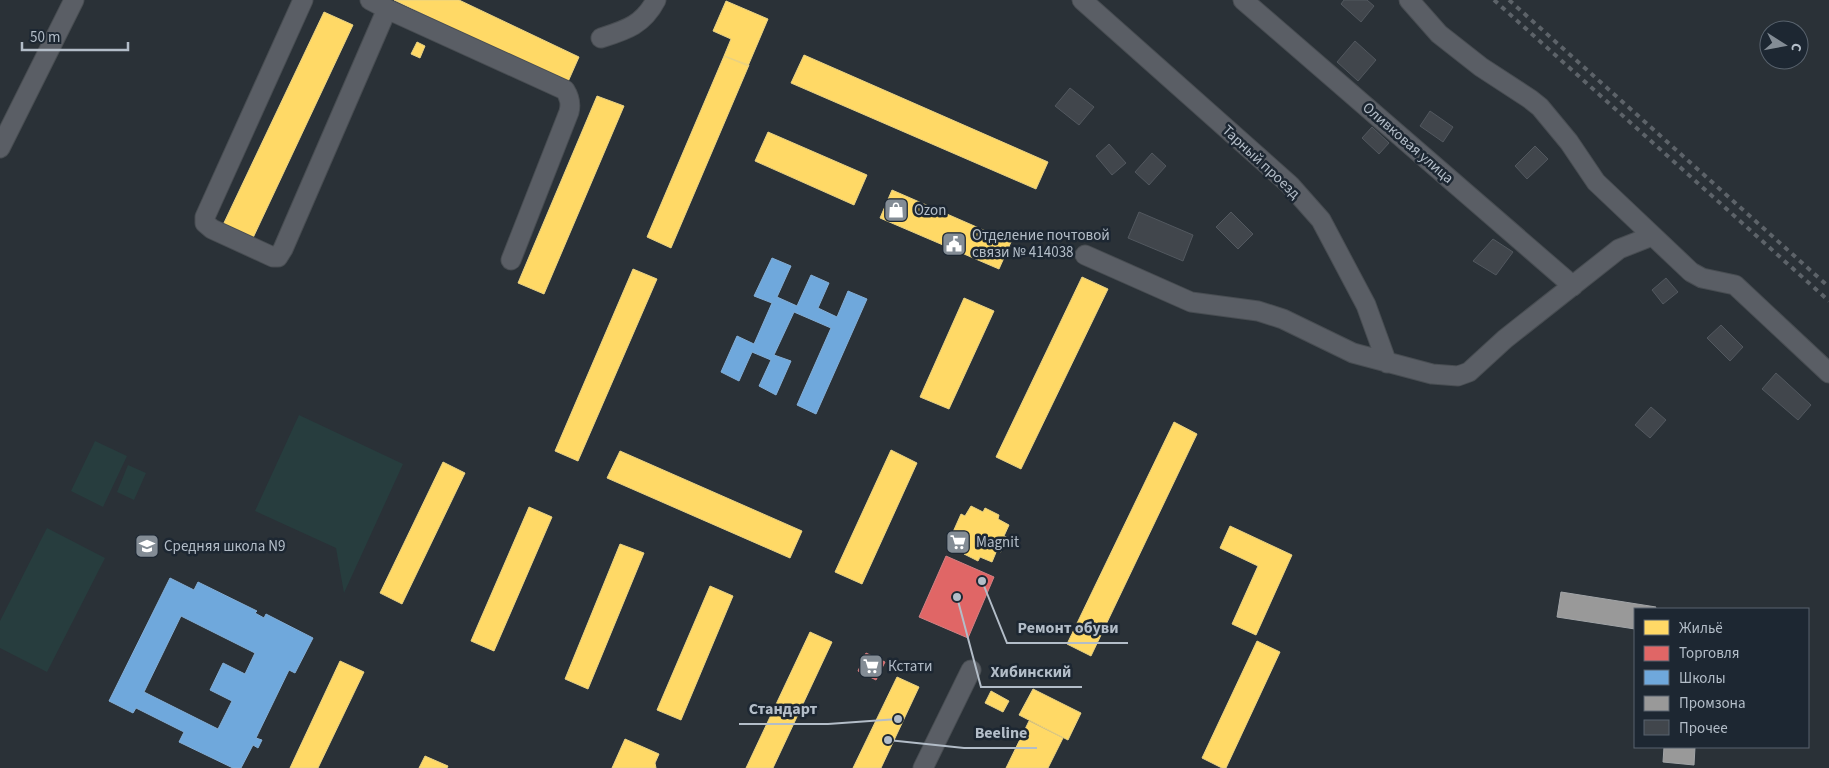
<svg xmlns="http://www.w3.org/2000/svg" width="1829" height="768" font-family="'Source Sans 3',sans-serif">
<rect width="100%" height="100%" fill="#2a3137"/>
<path fill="#273d3e" d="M299,415L403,464L344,593L336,548L255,511Z
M95,441L127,456L103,507L71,491Z
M128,465L146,473L134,500L117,492Z
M47,528L105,558L47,672L0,648V621Z"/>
<path fill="#ffd966" stroke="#e8d183" d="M394,0H459L579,57L567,84Z
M726,1L768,19L748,66L724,56L731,39L713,31Z
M324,12L353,25L252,240L222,227Z
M417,42L425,46L420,58L411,54Z
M804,55L1048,162L1036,189L791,83Z
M724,56L749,65L671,248L647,237Z
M597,96L624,106L544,294L518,283Z
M768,132L867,175L854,205L755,161Z
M892,190L1011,242L999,269L880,218Z
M633,269L657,279L578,461L555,451Z
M1082,277L1108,289L1021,469L996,457Z
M964,298L994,311L949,409L920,397Z
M1174,422L1197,434L1091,656L1067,644Z
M891,450L917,463L862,584L835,572Z
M620,451L802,531L790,558L607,478Z
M443,462L465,473L402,604L380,593Z
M971,506L983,512L985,508L999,515L998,519L1009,525L1004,536L1008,538L1001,552L997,550L992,562L980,557L978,561L964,554L966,551L952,544L957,534L953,532L961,514L965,516Z
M529,507L552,517L494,651L471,641Z
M1230,526L1292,555L1256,635L1232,624L1258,566L1220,548Z
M620,544L644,553L588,689L565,679Z
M710,586L733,596L681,720L657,710Z
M810,632L832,642L773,768H746Z
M1257,641L1280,652L1226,768H1222L1202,758Z
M340,661L364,672L318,768H290Z
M897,677L919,687L881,768H853Z
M1033,689L1081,713L1068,740L1019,715Z
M991,691L1009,701L1003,712L985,703Z
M1029,721L1063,738L1048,768H1006Z
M625,739L659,754L655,763L656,768H612Z
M425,756L448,766L447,768H419Z"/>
<path fill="#e06666" stroke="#d28083" d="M946,556L994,577L968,638L919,617Z
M866,653L885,662L876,680L858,671Z"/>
<path fill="#6fa8dc" stroke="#83aed6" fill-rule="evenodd" d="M772,258L791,266L777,297L797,306L811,275L829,283L818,308L837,317L848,291L867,299L816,414L797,405L831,328L794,312L774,355L791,361L776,395L759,386L771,360L752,352L739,381L721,372L737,336L754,344L772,303L754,296Z
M170,578L194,590L198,582L257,611L255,613L264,618L266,614L313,638L295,673L289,670L256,738L262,740L258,748L253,745L241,768H233L179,742L184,732L136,708L133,713L109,701ZM181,616L255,653L245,674L223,663L210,690L232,701L218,729L144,692Z"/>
<path fill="#999" stroke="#a1a4a7" d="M1561,592L1656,607L1655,609H1635V629L1557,617Z
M1664,747H1695L1694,765L1663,762Z"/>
<path fill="#41464c" stroke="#52585f" d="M1344,0H1367L1374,6L1361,22L1341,4Z
M1355,41L1376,60L1358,81L1337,62Z
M1070,88L1094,107L1079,125L1055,106Z
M1430,111L1453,127L1443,142L1420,126Z
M1372,127L1389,143L1379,154L1362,138Z
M1109,144L1126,163L1112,175L1096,156Z
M1535,146L1548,159L1527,179L1515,166Z
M1152,153L1166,166L1149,185L1135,172Z
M1139,212L1193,235L1183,261L1128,238Z
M1231,212L1253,234L1238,249L1216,227Z
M1493,239L1513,252L1496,275L1473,261Z
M1666,278L1678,292L1663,304L1652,290Z
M1721,325L1743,347L1730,361L1707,338Z
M1776,373L1811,405L1798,420L1762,389Z
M1651,407L1666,420L1650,438L1635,425Z"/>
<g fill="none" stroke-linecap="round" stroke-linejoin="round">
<g stroke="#484d52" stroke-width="21">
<path id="minor" d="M303,0L205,217V223L212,229L273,257H278L283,249L387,9L370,0
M1082,0L1290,185L1321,220L1366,305L1387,363
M1243,0L1573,286
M1409,0L1439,34L1481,67L1530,99L1540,107L1569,142L1596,182L1691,272L1702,278L1735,285L1829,373
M387,9L565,90C570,98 571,104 569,112L511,260
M601,38C626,30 643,25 656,0
M0,148L74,0
M1085,255L1191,302L1258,311L1283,319L1353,353L1432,374L1458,376L1469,372L1505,339L1619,249L1652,236
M923,768L971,670"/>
</g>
<use href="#minor" stroke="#5a5e65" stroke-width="19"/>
<path stroke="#5d6369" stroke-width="4" stroke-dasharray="5 5" stroke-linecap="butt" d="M1494,0L1829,301
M1509,0L1829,287"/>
</g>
<defs>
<g id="shop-square" transform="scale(1.25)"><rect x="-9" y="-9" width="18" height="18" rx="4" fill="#838c95" stroke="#1d2732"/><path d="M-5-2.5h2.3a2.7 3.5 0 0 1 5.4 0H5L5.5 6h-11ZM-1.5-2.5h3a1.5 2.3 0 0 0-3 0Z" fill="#fff"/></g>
<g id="civic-square" transform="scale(1.25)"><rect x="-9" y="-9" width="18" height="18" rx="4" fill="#838c95" stroke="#1d2732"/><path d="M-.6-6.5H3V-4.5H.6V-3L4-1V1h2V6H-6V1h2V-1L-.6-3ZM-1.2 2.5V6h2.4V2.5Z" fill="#fff"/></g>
<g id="supermarket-square" transform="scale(1.25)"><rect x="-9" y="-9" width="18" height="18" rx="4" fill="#838c95" stroke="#1d2732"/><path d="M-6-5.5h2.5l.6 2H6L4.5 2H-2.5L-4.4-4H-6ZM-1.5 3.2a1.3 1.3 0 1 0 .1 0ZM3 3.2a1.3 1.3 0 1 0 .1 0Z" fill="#fff"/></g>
<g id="school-square" transform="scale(1.25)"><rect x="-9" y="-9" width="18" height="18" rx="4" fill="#838c95" stroke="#1d2732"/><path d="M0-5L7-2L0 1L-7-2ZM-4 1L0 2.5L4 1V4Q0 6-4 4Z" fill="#fff"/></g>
</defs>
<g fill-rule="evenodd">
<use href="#shop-square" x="896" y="210"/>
<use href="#civic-square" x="954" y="244"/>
<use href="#supermarket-square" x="958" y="542"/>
<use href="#school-square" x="147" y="546"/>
<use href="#supermarket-square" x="871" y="666"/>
</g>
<g text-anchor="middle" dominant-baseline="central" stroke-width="5" stroke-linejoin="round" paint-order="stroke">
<g font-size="15" fill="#b3bdc8" stroke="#1d2732">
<text transform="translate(1408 143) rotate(41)">Оливковая улица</text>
<text transform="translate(1261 162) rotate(43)">Тарный проезд</text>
</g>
<g font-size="15" fill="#b3bdc8" stroke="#1d2732" text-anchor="start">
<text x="914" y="210">Ozon</text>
<text x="972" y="235">Отделение почтовой<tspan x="972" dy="17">связи № 414038</tspan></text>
<text x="976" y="542">Magnit</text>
<text x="164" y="546">Средняя школа N9</text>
<text x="888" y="666">Кстати</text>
</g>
</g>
<path fill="none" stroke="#b3bdc8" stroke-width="2" d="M982 581L1007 643H1128M957 597L981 687H1082M898 719L828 724H739M888 740L964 748H1037"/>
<g fill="#b3bdc8" stroke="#1d2732" stroke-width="2">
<circle cx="982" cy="581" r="5"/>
<circle cx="957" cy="597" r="5"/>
<circle cx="898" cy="719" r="5"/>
<circle cx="888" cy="740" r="5"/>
</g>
<g font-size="16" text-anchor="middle" font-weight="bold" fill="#b3bdc8" stroke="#1d2732" stroke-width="5" stroke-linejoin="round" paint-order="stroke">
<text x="1068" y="633">Ремонт обуви</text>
<text x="1031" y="677">Хибинский</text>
<text x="783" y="714">Стандарт</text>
<text x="1001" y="738">Beeline</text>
</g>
<rect x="1634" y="608" width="175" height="140" fill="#1d2732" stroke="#59636e"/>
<rect x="1644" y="620" width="25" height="15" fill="#ffd966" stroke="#59636e"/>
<text x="1679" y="633" font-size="15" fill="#b3bdc8">Жильё</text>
<rect x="1644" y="646" width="25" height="15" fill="#e06666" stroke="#59636e"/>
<text x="1679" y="658" font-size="15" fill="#b3bdc8">Торговля</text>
<rect x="1644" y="670" width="25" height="15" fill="#6fa8dc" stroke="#59636e"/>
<text x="1679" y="683" font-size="15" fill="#b3bdc8">Школы</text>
<rect x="1644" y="696" width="25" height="15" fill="#999999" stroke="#59636e"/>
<text x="1679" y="708" font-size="15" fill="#b3bdc8">Промзона</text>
<rect x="1644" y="720" width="25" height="15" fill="#41464c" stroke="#59636e"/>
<text x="1679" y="733" font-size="15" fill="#b3bdc8">Прочее</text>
<g transform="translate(1784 45) rotate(101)"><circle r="24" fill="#1d2732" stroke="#59636e"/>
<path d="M0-4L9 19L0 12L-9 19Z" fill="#838c95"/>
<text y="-8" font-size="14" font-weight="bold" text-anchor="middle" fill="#b3bdc8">С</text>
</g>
<path d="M22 42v8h106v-8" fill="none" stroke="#b3bdc8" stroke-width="2.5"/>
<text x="30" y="42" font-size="15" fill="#b3bdc8" stroke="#1d2732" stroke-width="4" paint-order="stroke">50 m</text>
</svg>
